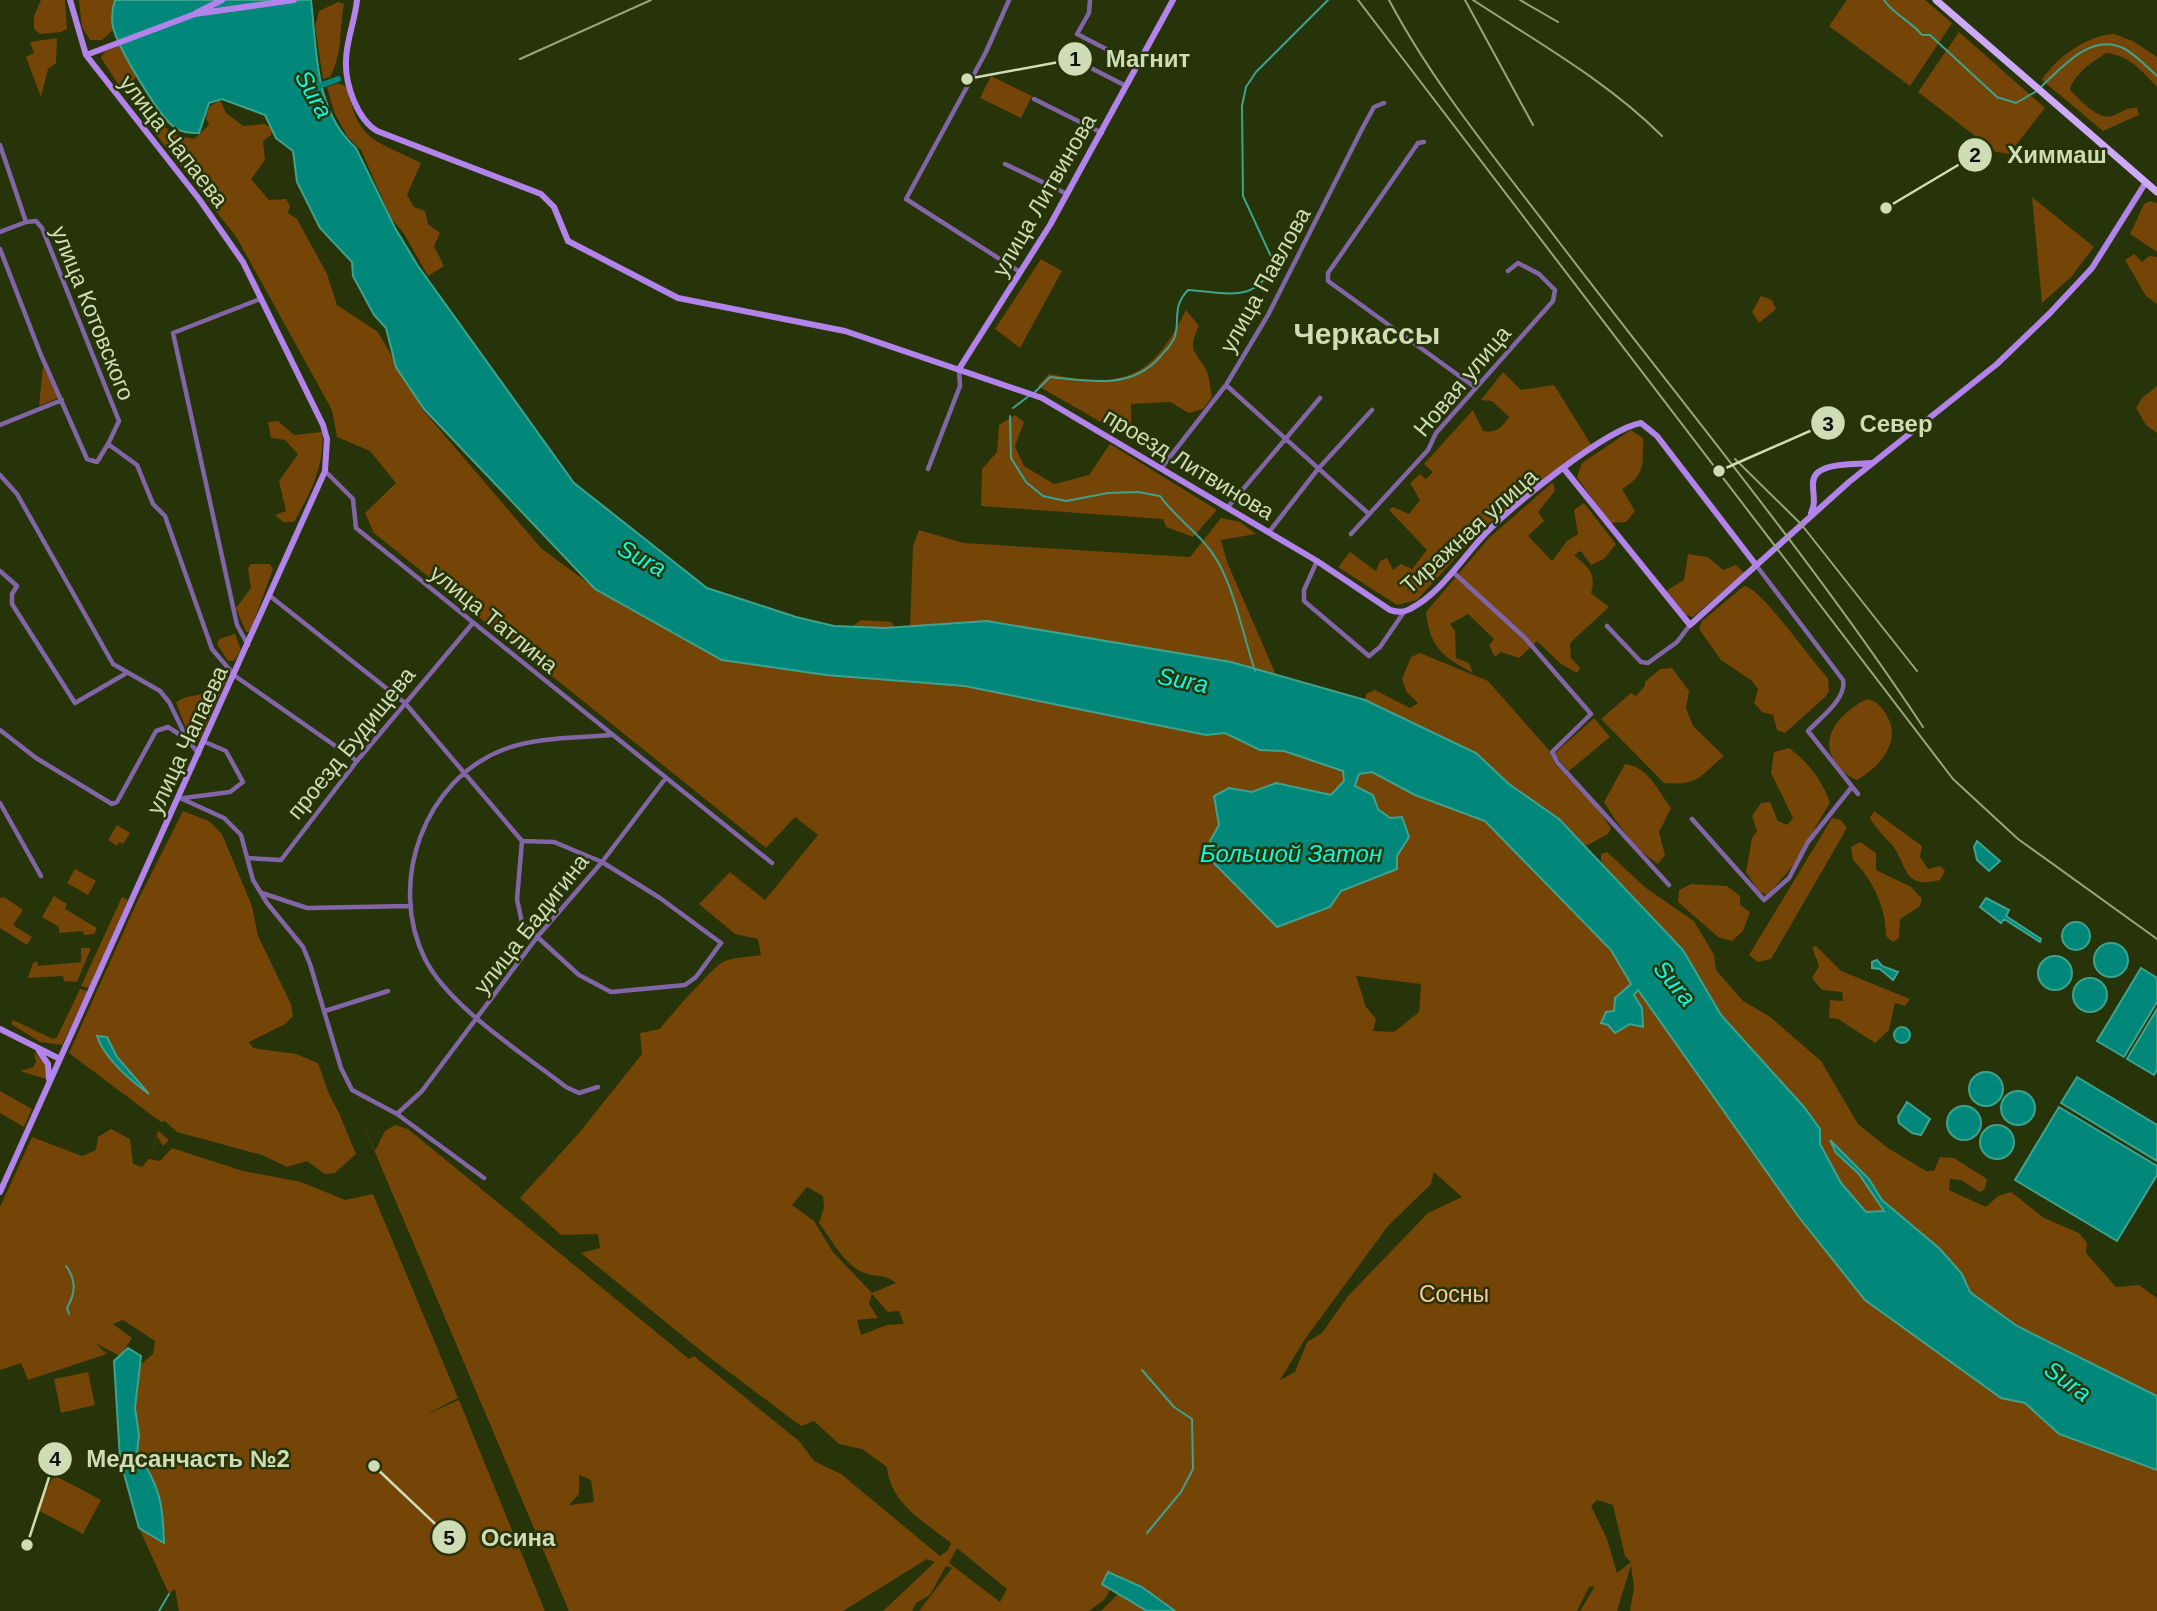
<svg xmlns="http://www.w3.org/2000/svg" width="2157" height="1611" font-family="Arial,sans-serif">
<rect width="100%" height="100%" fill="#273308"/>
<path fill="#754407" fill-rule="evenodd" d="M41,0H65L67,29L61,32L40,34L34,29V16Z
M79,0H115L111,13L113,30L102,40H90L82,27Z
M1847,0H1925L1952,23L1910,86L1829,26Z
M338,2L344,4C339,30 343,53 330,77L323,79L315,27L319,11Z
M1959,32L2045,108L2009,154L1996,152L1918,92Z
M2114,34L2133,41L2157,57V87C2142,71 2129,55 2106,53C2093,62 2073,74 2070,90C2080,99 2097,120 2111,116C2122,113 2125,107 2137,108L2139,115L2103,131L2042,80C2055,58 2088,35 2114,34Z
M57,38L56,63L48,69L41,97L26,57L34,53L30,42Z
M122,44L137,76L124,93L101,58L104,52Z
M991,76L1032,96L1021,118L980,98Z
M338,83L347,87C359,143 374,139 421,163L407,195L414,207L425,211L428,224L440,233L434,246L444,266L428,276L404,234L391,218L361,150L347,136L334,112L327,87Z
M220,100L226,113L243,126L265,124L272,129L271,135L263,141L265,160L251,179L269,200L286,199L290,206L288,213L297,219L327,274L337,305L378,332L422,409L541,548L596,589L722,660L826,675L965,686L1206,735L1225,733L1260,750L1284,751L1343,771L1344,781L1331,795L1276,783L1252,793L1229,788L1214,796L1219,826L1210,841L1330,907L1341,891L1397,869V856L1409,837L1401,817L1390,818L1355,786L1359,774L1372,772L1415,795L1485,821L1611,950L1632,985L1615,998L1642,1008L1634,995L1638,990L1798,1216L1865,1300L2001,1398L2025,1403L2059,1434L2157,1470V1611H1630L1634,1588L1631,1565L1617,1611H1580L1595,1586L1589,1587L1577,1611H1175L1142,1587L1108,1572L1102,1584L1110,1590L1104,1600L1089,1611H919L952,1568L946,1566L930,1595L916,1603L912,1611H883L935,1562L927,1559L843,1611H569L358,1112L339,1113L356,1154L335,1173L325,1174L307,1161L287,1167L262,1155L177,1132L165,1121L161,1122L158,1131L169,1140L163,1146L157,1136L149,1159L160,1161L172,1148L243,1171L301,1182L345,1200L373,1194L458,1398L425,1415L459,1400L545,1611H179L175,1589L169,1594L139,1528L163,1543C163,1506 160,1483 137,1454L139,1435L135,1408L140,1365L153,1354L155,1341L123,1320L113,1324L132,1338L120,1356L95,1343L107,1354L28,1380L21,1363L0,1370V1207L32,1137L82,1156L96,1150L98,1137L111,1129L130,1139L133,1164L142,1167L149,1159L161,1122L69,1053L137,902L183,811L209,821L222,834L252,906L258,936L291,1004L293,1016L285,1024L249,1042L253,1048L296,1054L318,1063L329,1094L339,1113L358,1112L375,1151L385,1131L395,1125L408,1129L689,1359L694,1356L799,1441L814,1461L841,1474L940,1556L948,1550L951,1543C924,1522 890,1503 887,1467L862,1449L839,1444L814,1421L801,1426L705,1354L581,1253L600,1248L598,1234L561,1235L520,1198L579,1133L642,1054L640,1033L660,1029C666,1020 716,964 723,962C734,957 749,957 761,955L758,939L735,934L699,904L730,872L765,900L818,835L795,817L766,848L374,533L365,513L396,483L370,451L337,437L332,410L237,238L155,133V127L160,121L171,134L194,139L209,125L206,118L209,107ZM1356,976L1421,984L1419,1012L1394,1032L1373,1031L1376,1019L1366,1007ZM1434,1172L1462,1197L1428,1213L1348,1296L1322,1333L1307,1342L1295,1372L1280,1380L1305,1339L1388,1226L1431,1184ZM807,1187L823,1196L824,1208L819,1223C831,1239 842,1261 860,1271C872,1278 885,1273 896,1283L872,1293L833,1252L814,1221L792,1205ZM872,1294L888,1312L899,1311L904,1324L887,1325L861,1335L857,1320L878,1318L869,1304ZM579,1475L591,1480L594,1502L569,1505L579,1494ZM1597,1500L1613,1505L1625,1556L1631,1562L1617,1573L1607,1539L1591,1506ZM957,1548L1007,1589L1000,1602L949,1563Z
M2032,197L2094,247L2071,277L2042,303Z
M2150,201L2157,203V252L2130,234L2144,204Z
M2134,254L2142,262L2149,256L2157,257V304L2146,296L2125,260Z
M1041,259L1062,271L1020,348L995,329Z
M1761,296L1772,300L1776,309L1759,323L1752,312Z
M1186,310L1199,326C1188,350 1193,348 1205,368C1210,376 1210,388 1212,397L1203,409L1189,413L1170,402L1131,404V424L1113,429L1038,386L1049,374C1124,389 1152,379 1186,310Z
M43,366L58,398L39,406Z
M1503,372L1521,390L1554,385L1592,446L1484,527L1417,600L1397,605L1338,567L1350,552L1376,571L1380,561L1387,558L1393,570L1401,564L1412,569L1427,550L1389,510L1393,507L1409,514L1420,500L1410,483L1420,474L1426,479L1433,472L1424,464L1473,410L1483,431C1495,434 1503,427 1509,417L1492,401L1481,400Z
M2157,386V433L2146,425L2136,408L2142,398Z
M1015,415L1024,422L1015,446L1024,466L1054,484L1089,475L1110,444L1217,510L1193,537L1166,527L1163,519L981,506L982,469L997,452L999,425Z
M278,421L294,435L322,432C326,462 309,497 294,522H283L275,515L286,511L279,481L298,454L285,440L271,438L268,422Z
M1631,430L1643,438C1642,464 1647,474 1622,489L1635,511L1626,522L1609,523L1577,477L1582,463Z
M1553,482L1555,491L1538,512L1544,521L1528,536L1552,561L1567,541L1578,534L1574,510L1584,503L1616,544L1604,559L1591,565L1581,551L1574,555C1588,567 1597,573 1591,593L1609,607L1570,643L1571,658L1580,668L1577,673L1561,664L1537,641L1519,658L1501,652L1495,657L1489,645L1494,639L1468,614L1450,624L1455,631L1456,658L1469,663L1473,673C1443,657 1430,648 1426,612L1489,538Z
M1221,518L1240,522L1256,534L1221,540L1227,562L1276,675L1230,662L987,621L910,627L913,546L919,530L964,543L1190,557Z
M1688,554L1708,557L1723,570L1736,565L1744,573L1693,617L1683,614L1666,591L1684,580Z
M251,564H270L273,569L250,632H246L236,608L251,588L248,568Z
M1744,586C1761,587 1811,661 1828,678L1829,691L1825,697L1785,733L1777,730L1773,715L1762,712L1754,703L1758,689L1752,681L1721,660L1699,629L1702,621Z
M861,620L892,622L894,628L852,627Z
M235,634L241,650L234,661H228L217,644L219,639Z
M1420,653L1488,681L1548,749L1555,764L1592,801L1611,828L1608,834L1586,846L1559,819L1509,784L1476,753L1365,700L1366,694L1375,690L1410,708L1418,703L1406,691L1402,679L1411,657Z
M1672,668L1689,691L1686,708L1693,726L1724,756C1699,776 1700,786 1664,783L1601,719L1631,693L1636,696L1645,686V682L1660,669Z
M225,669L228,676L200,739H195L188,734L176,702C188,694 202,696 216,691L219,670Z
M1867,699C1877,701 1882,707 1887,716C1902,741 1880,767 1857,780C1848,777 1842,771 1836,763C1816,737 1844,710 1867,699Z
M1594,718L1610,737L1569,771L1554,754Z
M1789,748C1809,763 1821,779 1830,802L1795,863L1768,895L1759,892L1746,872L1752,838L1757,831L1752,816L1761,803L1770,802L1778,821L1787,825L1793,818L1771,773L1774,752Z
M1625,764C1650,768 1657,790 1671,808L1659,832L1665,855L1658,864C1635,849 1618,825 1604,802Z
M1874,811L1922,846L1920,857L1928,869L1940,866L1945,871L1940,880C1902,890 1908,865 1892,845C1884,836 1876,829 1870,818Z
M1832,818L1841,820L1847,828L1771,959L1758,962L1749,955Z
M117,825L130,833L123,844L119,842L117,846L108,840Z
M1860,842L1876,853V870L1911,887L1922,899L1920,906L1900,919L1899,938L1893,942L1886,936C1886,908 1873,880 1853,860L1851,847Z
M1607,852L1646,888L1694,921L1714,955L1716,970L1743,1001L1769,1016L1821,1061L1858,1124L1888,1148L1926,1171H1934L1940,1157L1954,1158L1987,1179L1985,1189L1980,1192L1961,1180L1950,1179L1949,1190L1986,1207L1998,1196L2011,1192L2044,1218L2079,1233L2087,1243L2086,1253L2116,1287L2139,1285L2157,1298V1396L2017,1326L1970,1292L1962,1274L1882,1200L1869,1179L1831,1141L1836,1153L1859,1174L1884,1212H1866L1841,1183L1820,1143V1129L1804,1107L1721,1015L1683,950L1601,862V854Z
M75,869L96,881L88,895L67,883Z
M1691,884L1727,886L1740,896V905L1750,912L1743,931L1732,941L1718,937L1678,902L1679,890Z
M54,896L67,904L65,909L97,928L94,934L84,935L83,931L59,933V927L42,917Z
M4,897L23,910L13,925L32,937L27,945L0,928V898Z
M122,897L128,900L89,988L81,986Z
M1816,946L1841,971L1910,999L1905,1006L1895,1003L1889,1030L1875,1043L1838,1019L1829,1018L1830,1000L1843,1001L1842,992L1822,990L1812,978L1819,966L1812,947Z
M81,948H91L77,982L64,981L63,976L28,978L33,963L37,961L38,966L81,962Z
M80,989L88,991L62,1045L40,1042L11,1024L13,1020L53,1039L57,1037Z
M34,1052L46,1065V1079L20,1071L33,1067L36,1062Z
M0,1091L32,1109L24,1127L0,1113Z
M88,1372L95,1405L61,1413L54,1379Z
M54,1475L101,1500L83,1534L36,1509Z
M1118,1594L1147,1611H1101Z"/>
<path fill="#01887b" stroke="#3fa28d" stroke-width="2" d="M115,0H311C317,50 314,111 356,148L395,228L418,266L574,483L707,588L796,617L834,626L885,628L987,621L1231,662L1365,700L1476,753L1509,784L1559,819L1683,950L1721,1015L1804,1107L1820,1129V1144L1841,1183L1866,1212L1884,1211L1859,1174L1836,1153L1830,1140L1869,1179L1882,1200L1940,1249L1962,1274L1970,1292L2017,1326L2157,1396V1470L2059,1434L2025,1403L2001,1398L1865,1300L1798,1216L1638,990L1634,995L1642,1008L1643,1027L1630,1024L1615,1033L1608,1025L1601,1023L1606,1012L1614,1011L1615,998L1631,984L1611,950L1485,821L1415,795L1372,772L1359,774L1355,786L1373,795L1378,809L1390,818L1402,817L1409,837L1397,856V869L1341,891L1330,907L1277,927L1211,860L1210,841L1219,825L1214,796L1229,788L1252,792L1276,783L1331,795L1344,781L1343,771L1284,751L1260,750L1225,733L1206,735L965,686L826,675L722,660L595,589L424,409L396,367L386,328L374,315L353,276L352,262L320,228L297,182L293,151L276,138L265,115L222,99L209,103L199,133C190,133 182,133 174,127C158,115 117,46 113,27C111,17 112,9 115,0Z
M1977,841L2000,861L1989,871L1977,860L1974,847Z
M1986,898L2009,910L2006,916L2041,939L2040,942L2004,919L2001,923L1980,907Z
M2062 936a14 14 0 1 1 28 0a14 14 0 1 1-28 0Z
M2094 960a17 17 0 1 1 34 0a17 17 0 1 1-34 0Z
M2038 973a17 17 0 1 1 34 0a17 17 0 1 1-34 0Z
M1877,960L1882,966L1898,972L1893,980L1880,969L1872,968V962Z
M2141,968L2157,978V1002L2124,1057L2097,1041Z
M2073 995a17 17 0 1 1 34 0a17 17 0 1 1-34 0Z
M2157,1009V1070L2154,1075L2127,1059Z
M1894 1035a8 8 0 1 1 16 0a8 8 0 1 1-16 0Z
M97,1036L107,1037L117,1057L149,1094C131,1081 104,1058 97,1036Z
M1969 1089a17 17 0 1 1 34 0a17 17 0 1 1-34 0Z
M2077,1077L2157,1125V1161L2061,1103Z
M2001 1108a17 17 0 1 1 34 0a17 17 0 1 1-34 0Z
M1907,1102L1930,1119L1921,1135L1912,1133L1899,1123L1898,1117Z
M1947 1123a17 17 0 1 1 34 0a17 17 0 1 1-34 0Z
M2059,1107L2157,1166V1175L2117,1241L2015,1180Z
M1980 1142a17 17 0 1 1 34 0a17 17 0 1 1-34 0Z
M128,1348L141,1356L135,1408L139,1435L137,1454C160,1484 163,1506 164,1543L139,1528L120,1459L114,1361Z
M1108,1572L1142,1587L1175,1611H1147L1102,1584Z"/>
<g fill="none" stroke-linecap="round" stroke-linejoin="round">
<path stroke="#3fa28d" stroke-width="2" d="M1884,0C1894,15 1911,21 1922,35H1930L1997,97L2016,103L2037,91
M2041,87C2063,66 2091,33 2123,48C2135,54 2147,67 2157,76
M1035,392L1050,377C1088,381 1130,390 1159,358C1164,352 1173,344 1175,336C1180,318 1172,307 1188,290C1226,292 1256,305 1274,263L1243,196L1242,106L1246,87L1256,72L1328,0
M1013,408L1030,395
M1010,416L1011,458L1026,482L1043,496L1066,501L1108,493L1138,492L1160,496C1177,520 1203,535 1218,562C1235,592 1244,638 1255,671
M66,1266C77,1281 75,1294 67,1308L69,1314
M1142,1370L1174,1407L1192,1419L1193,1469L1181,1492L1147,1533
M159,1611L169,1594"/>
<path stroke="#01887b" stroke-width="6" d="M322,85L338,79"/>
<path stroke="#8265a6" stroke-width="4.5" d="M1009,0L986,52L906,199L1020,272
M1090,0L1089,13L1077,34L1137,65
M1089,67L1126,86
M1034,99L1102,133
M1424,142L1418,143L1335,263L1328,273V281L1476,388
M0,145L26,222L36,221L42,228L119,421L108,444L137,465L153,504L165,516L212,649L235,676L357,761
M1005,164L1067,194
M0,232L26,222
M0,249L41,355L87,459L97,462L108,444
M1226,385L1369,514
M0,425L62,400
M1162,467L1226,385L1268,315L1362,129L1374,107L1384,103
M928,469L960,386L959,369
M325,471L353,499L356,528L772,863
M0,475L17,494L113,664L160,691L169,702L187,739L199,754
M1228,507L1320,398
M1269,532L1318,469L1372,410
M1351,534L1428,450L1436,433L1553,301L1555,290L1539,274L1518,263L1508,271
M1317,561L1304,590V601L1369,656L1380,647L1404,612
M1756,565L1843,680C1847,699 1820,718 1808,731L1858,794
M0,571L17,586L12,594V604L75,703L125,674
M1453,572L1525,638L1591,714L1552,752L1557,762L1669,885
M270,596L405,703L522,841L517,899L522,923L579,975L611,992L685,985L696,977L721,943L660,898L602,862L554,842L522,841
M1607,626L1641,662L1648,663L1677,642L1690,625
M248,645L237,625L173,333L260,299
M0,730L36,758L112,804L117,802L156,731L168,727L185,738
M180,798L224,818L241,835L253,880L267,903L303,947L310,964L341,1068L352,1090L397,1114L484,1178
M184,798L230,792L243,782L226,751L205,742
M0,803L41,876
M1692,819L1764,900L1789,878L1808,842L1851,788
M247,858L281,860L357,761L472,624
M262,893L307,908L409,906
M325,1011L388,991
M598,1087L579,1093L566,1087C524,1054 449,1007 425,959C387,883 424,779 505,749C538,737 576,738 611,735
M398,1113L422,1091L538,936L602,862L665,779"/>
<path stroke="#b283ea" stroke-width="6" d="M357,0C355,21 346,41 346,61C345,84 357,119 377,131L541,194L554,207L568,241L678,298L845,331L1042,398L1317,561L1390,610C1397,612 1403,613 1410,609C1441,593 1462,558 1485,534C1511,506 1606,429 1641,423L1657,436L1756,565
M196,13L222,0
M86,55L195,14L294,0
M959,369L1050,225L1173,0
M1565,470L1690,625L1849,482L1997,364L2050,313L2092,268L2146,182
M1811,513C1816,502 1813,496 1813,485C1811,461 1854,465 1871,463
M0,1029L60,1059
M39,1051L48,1064L49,1079
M0,1192L325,471L327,439L323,425L243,262L199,199L86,55L70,0"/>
<path stroke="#ccaaf9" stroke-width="7" d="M1936,0L2157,192"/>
<path stroke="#98a67d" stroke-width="2" d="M1358,0L1953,779L2018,839L2157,939
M1389,0C1435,87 1500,164 1559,242C1681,402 1812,559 1923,727
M1465,0L1533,125
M1473,0C1537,42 1607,81 1662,136
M1520,0L1558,22
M520,59L651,0
M1735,459L1801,524L1917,671"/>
</g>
<g text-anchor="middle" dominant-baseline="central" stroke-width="5" stroke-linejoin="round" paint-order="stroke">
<g font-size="23" fill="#cfddb6" stroke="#273308">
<text transform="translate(174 141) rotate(52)">улица Чапаева</text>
<text transform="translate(1044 195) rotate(-60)">улица Литвинова</text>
<text transform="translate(1265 280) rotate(-61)">улица Павлова</text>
<text transform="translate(93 313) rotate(68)">улица Котовского</text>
<text transform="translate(1462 381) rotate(-50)">Новая улица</text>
<text transform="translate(1189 464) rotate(31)">проезд Литвинова</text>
<text transform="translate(1469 531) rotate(-42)">Тиражная улица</text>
<text transform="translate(494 619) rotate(39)">улица Татлина</text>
<text transform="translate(187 740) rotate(-65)">улица Чапаева</text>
<text transform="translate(351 743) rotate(-51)">проезд Будищева</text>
<text transform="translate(531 924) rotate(-52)">улица Бадигина</text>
</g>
<g font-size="23" fill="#faca9f" stroke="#273308">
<text x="1454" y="1294">Сосны</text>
</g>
<g font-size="24" font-style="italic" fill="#07fae4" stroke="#273308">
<text transform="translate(314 94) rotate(61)">Sura</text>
<text transform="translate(642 558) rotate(28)">Sura</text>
<text transform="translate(1183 680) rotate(11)">Sura</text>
<text x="1291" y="853">Большой Затон</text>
<text transform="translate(1675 983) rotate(50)">Sura</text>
<text transform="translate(2068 1381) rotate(36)">Sura</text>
</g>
<g font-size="30" font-weight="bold" fill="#cfddb6" stroke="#273308">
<text x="1367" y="333">Черкассы</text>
</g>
</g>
<path fill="none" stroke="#cfddb6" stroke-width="2.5" d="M967 79L1075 59M1886 208L1975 155M1719 471L1828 423M27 1545L55 1459M374 1466L449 1537"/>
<g fill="#cfddb6" stroke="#273308" stroke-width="2.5">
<circle cx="967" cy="79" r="7"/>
<circle cx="1886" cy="208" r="7"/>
<circle cx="1719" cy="471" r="7"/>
<circle cx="27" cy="1545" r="7"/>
<circle cx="374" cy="1466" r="7"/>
<circle cx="1075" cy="59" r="18"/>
<circle cx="1975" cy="155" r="18"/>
<circle cx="1828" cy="423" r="18"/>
<circle cx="55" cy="1459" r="18"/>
<circle cx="449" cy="1537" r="18"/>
</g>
<g font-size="21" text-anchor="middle" font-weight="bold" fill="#111">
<text x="1075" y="66">1</text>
<text x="1975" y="162">2</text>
<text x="1828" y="431">3</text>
<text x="55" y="1466">4</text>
<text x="449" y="1545">5</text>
</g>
<g font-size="24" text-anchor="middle" font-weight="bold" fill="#cfddb6" stroke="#273308" stroke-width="5" stroke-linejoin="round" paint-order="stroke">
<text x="1148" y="67">Магнит</text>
<text x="2057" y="163">Химмаш</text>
<text x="1896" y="432">Север</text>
<text x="188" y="1467">Медсанчасть №2</text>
<text x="518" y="1546">Осина</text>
</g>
</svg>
